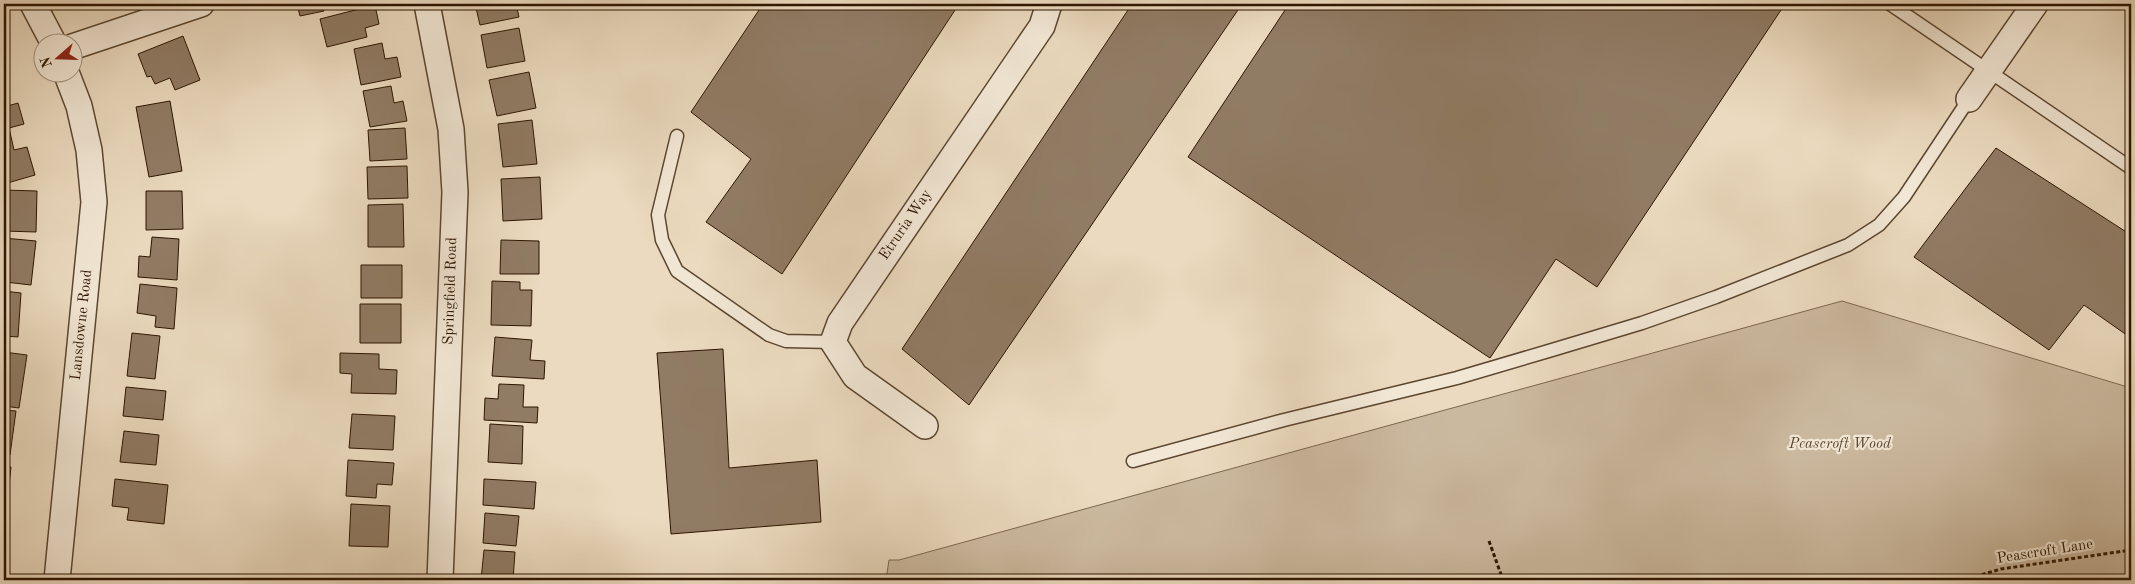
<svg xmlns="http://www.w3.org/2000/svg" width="2135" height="584" font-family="'Old Standard TT',serif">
<rect width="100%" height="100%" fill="#ebdabf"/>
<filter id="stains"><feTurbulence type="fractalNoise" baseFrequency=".004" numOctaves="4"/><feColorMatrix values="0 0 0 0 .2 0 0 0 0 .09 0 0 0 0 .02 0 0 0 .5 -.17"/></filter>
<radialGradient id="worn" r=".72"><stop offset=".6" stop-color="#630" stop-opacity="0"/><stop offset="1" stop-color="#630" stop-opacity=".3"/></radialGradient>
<path fill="#cbb99f" stroke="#7c6750" d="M1842,301L2131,388V580H886L889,560H899Z"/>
<path fill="#907b64" stroke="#2d1501" d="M297,4H322L324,11L300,16Z
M475,4H516L519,17L480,25Z
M763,4H959L782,274L706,222L751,159L691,112Z
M1132,4H1242L969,405L902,349Z
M1289,4H1785L1597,287L1556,259L1490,358L1188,157Z
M375,5L379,24L365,28L367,37L327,47L320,19Z
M519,28L525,61L487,68L481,35Z
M183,36L200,80L175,90L170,78L155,84L151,76L147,77L138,54Z
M382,43L385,59L397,57L401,77L361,85L354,49Z
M529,72L536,108L497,116L489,80Z
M391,86L394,103L403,101L407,121L370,127L363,91Z
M170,101L182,171L149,177L136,107Z
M18,103L24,124L9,128L14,150L27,147L35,175L4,184V107Z
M532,120L537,164L503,167L498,124Z
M405,128L407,159L370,161L368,130Z
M1996,148L2131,235V338L2084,305L2049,350L1914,257Z
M407,166L408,198L368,199L367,167Z
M540,177L542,219L503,221L501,179Z
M4,190L37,191L36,232L4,231Z
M146,191H182L183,229L146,230Z
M403,204L404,247H368V205Z
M152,237L179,239L177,280L138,277L139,256L150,257Z
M4,238L36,241L31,285L5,282L6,272H4Z
M501,240L539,241V274H500Z
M361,265H402V298H361Z
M492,281L520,282V290H532L531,326L491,325Z
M140,284L177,288L174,329L155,327L156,316L137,313Z
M4,291L21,293L18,337L4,336Z
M360,304H401V343H360Z
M132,333L160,336L155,379L127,376Z
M495,337L532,340L530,360L545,361L544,379L492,376Z
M723,349L729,468L817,460L821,522L671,534L657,353Z
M4,352L27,355L19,408L4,406Z
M340,353L379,354V369L397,370L396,394L351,393L352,374L340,373Z
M499,384L524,385L523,407H538L537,423L484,420L485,398L498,399Z
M126,387L166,391L163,420L123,416Z
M4,410L16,411L10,455L4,454Z
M352,414L395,416L393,450L349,448Z
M490,424L523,426L522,464L488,462Z
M124,431L159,435L156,465L120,462Z
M348,460L394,463L392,485L377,484L376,498L346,496Z
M4,466L11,467L6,510H4Z
M115,479L168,485L164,524L127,520L129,508L112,506Z
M484,479L536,482L534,509L483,505Z
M351,504L390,506L388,547L349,546Z
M485,513L519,516L516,546L483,543Z
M484,550L515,552L513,580H481Z"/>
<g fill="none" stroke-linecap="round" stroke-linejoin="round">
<g stroke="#5c4630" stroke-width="15">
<path id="service" d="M1890,4L2131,168
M677,136L658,215L662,240L677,271L769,335L786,341L833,342
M1133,461L1284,420L1457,378L1552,350L1642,323L1716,297L1848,245L1879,225L1904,197L1969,99"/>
</g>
<g stroke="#5c4630" stroke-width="28">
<path id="minor" d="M33,4L53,42
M427,4L451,129L455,192L440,580
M72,47L201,4
M1969,99L2035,4
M925,426L855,376L833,342L840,323L1042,26L1049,4
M57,580L94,202L89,150L79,106L66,72"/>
</g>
<path stroke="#2d1501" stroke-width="3" stroke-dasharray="4 2.5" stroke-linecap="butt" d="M1489,541L1503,580
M1963,580L2001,569L2131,550"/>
<use href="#service" stroke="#f2e7d5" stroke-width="12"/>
<use href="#minor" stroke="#f2e7d5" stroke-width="25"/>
</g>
<g text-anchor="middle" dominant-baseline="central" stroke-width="4.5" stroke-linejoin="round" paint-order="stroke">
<g font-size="15" fill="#2d1501" stroke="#f2e7d5">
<text transform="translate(906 225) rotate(-56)">Etruria Way</text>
<text transform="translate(451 291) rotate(-88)">Springfield Road</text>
<text transform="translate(82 325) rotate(-84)">Lansdowne Road</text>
<text transform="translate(2045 552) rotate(-9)">Peascroft Lane</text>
</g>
<g font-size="15" font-style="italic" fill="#5c4630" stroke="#f2e7d5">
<text x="1840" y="444">Peascroft Wood</text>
</g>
</g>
<rect width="2135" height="584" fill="none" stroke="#ebdabf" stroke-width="20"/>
<rect x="5" y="5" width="2125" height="574" fill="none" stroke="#2d1501" stroke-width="2.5"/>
<rect x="10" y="10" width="2115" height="564" fill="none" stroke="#2d1501"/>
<g transform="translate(58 58) rotate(250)"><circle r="24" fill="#f2e7d5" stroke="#a39380"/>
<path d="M0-4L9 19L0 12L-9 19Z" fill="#8f2418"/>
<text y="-8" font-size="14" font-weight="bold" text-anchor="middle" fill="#2d1501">N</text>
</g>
<rect width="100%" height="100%" filter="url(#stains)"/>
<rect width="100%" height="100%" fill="url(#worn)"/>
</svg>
